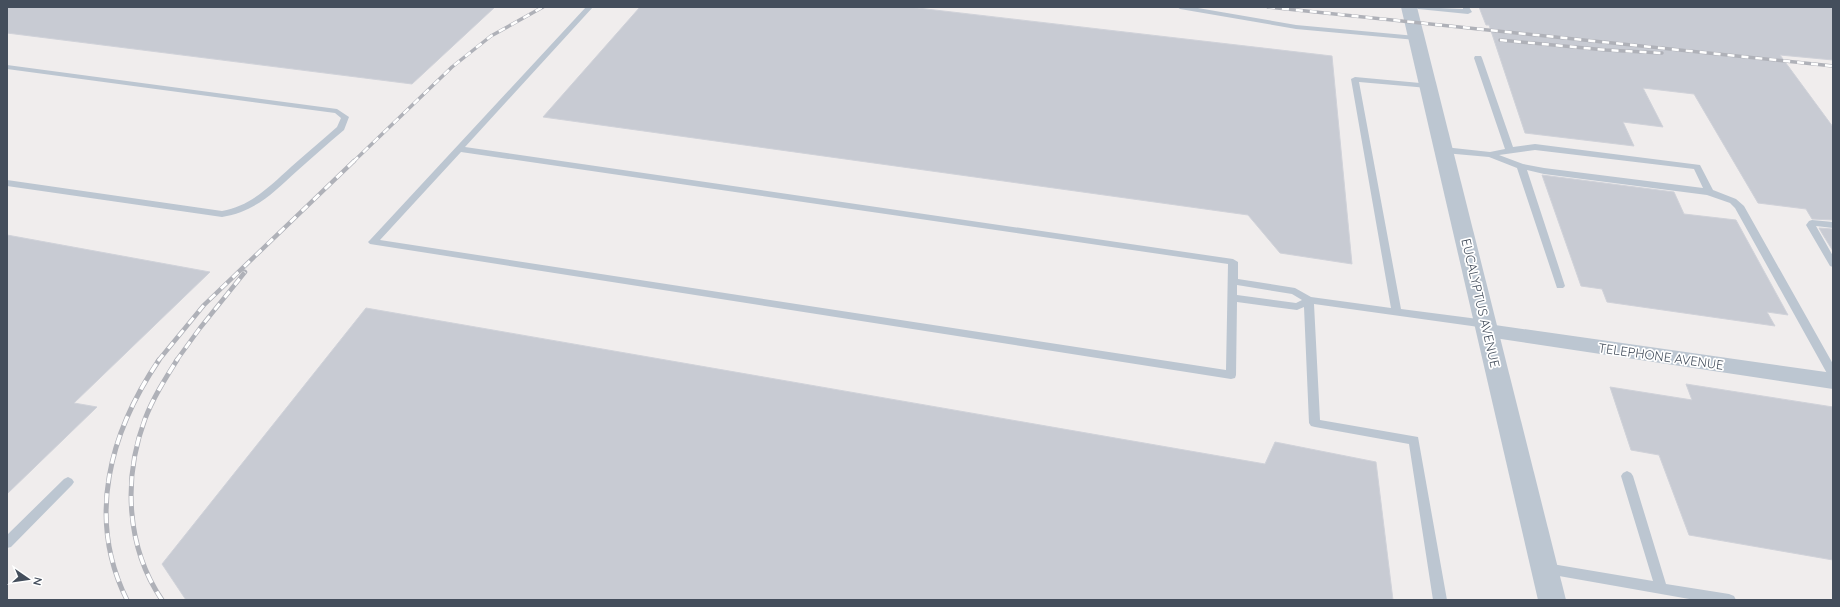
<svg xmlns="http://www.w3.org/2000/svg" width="1840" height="607" font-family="Quicksand,sans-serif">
<rect width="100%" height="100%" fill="#f0eded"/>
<path fill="#c8cbd3" stroke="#d0d2d9" d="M7,7H495L412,84L7,33Z
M640,7H909L1332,56L1352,264L1280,253L1248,215L543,117Z
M1479,7H1833V60L1780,55L1833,127V220L1812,219L1806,209L1758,203L1694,94L1643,88L1663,127L1623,122L1634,146L1525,133L1489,25H1486Z
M1542,175L1674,192L1684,214L1736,220L1788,315L1767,312L1775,326L1607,302L1602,289L1581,286Z
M1819,228L1833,229V251L1823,235Z
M7,235L210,272L74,403L97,407L7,494Z
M366,308L1265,464L1275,442L1376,462L1393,600H186L162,564Z
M1686,384L1833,407V560L1689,535L1659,455L1631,450L1610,387L1692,400Z"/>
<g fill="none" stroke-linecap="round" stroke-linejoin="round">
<path fill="#bcc6d1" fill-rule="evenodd" d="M586,7H593L465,147L1233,259L1238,262V279L1295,288L1311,297L1391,308L1351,79L1355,77L1431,84V88H1428L1359,82L1401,309L1486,320L1491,324L1486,328L1314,304L1320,420L1418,437L1447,600H1433L1409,444L1315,427L1311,426L1309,423L1304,307L1297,310L1237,302L1236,375L1235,378L1231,379L370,244L368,242L370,240ZM461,152L1228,264L1226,370L380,240ZM1237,285L1292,294L1302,300L1296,303L1237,295Z
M1177,7H1192L1296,25L1416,36L1420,38L1416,40L1296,29L1180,9Z
M1415,7L1463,9V7H1469L1472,12L1468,14L1418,9Z
M1475,56H1481L1482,58L1513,147L1535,144L1700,165L1713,190L1736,199L1744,206L1833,364V378L1829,377L1735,208L1730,203L1707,195L1544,174L1527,170L1565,286L1563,288H1557L1517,168L1489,157L1444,153L1440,150L1444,147L1490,152L1505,149L1474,58ZM1535,150L1694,169L1703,188L1544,168L1523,164L1499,155Z
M7,65L337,109L349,117L344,130C328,143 313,157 297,171C273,193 256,211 222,217L7,186V180L222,211C251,206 270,186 291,167C306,154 322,140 337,127L341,118L335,113L7,69Z
M1812,220L1833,222V228L1816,226L1833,256V267L1830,266L1806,225L1809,221Z
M1627,471L1631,473L1633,476L1666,584L1729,594L1734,596L1736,600H1695L1542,573L1540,569L1542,565L1546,563L1653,581L1621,476L1623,473Z
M68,477L72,479L74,482L72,485L11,547L7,548V535L64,479Z"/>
<path fill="#bcc6d1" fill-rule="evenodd" d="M1488,324L1833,373V389L1481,336L1478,331L1481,326Z"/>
<path fill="#bcc6d1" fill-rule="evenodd" d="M1401,7H1417L1566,600H1538Z"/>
<g stroke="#afb1b8" stroke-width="3.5">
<path id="rail-far2" d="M1268,7L1833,66
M1500,40L1606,50L1662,53
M353,162L452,67L491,36L543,7"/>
</g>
<g stroke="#afb1b8" stroke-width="4.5">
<path id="rail-far1" d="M158,361L204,305L354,161
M176,361L200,328L245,272"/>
</g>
<g stroke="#afb1b8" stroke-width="5">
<path id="rail" d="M127,600C86,518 110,432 159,360
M162,600C126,547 123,478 145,419C153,398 165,379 177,360"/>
</g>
<use href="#rail-far2" stroke="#fff" stroke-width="2.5" stroke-dasharray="7" stroke-linecap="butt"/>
<use href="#rail-far1" stroke="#fff" stroke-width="3" stroke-dasharray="8" stroke-linecap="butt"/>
<use href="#rail" stroke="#fff" stroke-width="3.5" stroke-dasharray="10" stroke-linecap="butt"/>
</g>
<g text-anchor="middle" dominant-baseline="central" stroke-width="3.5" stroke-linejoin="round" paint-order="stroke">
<g font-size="13" fill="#444e5c" stroke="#fff">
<text transform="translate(1481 303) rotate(77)">EUCALYPTUS AVENUE</text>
<text transform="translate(1661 356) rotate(8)">TELEPHONE AVENUE</text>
</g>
</g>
<rect width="1840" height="607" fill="none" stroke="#444e5c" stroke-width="16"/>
<g transform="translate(28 579) rotate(103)" stroke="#ffffff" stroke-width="3" paint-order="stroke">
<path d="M0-3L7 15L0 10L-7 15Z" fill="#444e5c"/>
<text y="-6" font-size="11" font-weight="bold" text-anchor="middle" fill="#444e5c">N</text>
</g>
</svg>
